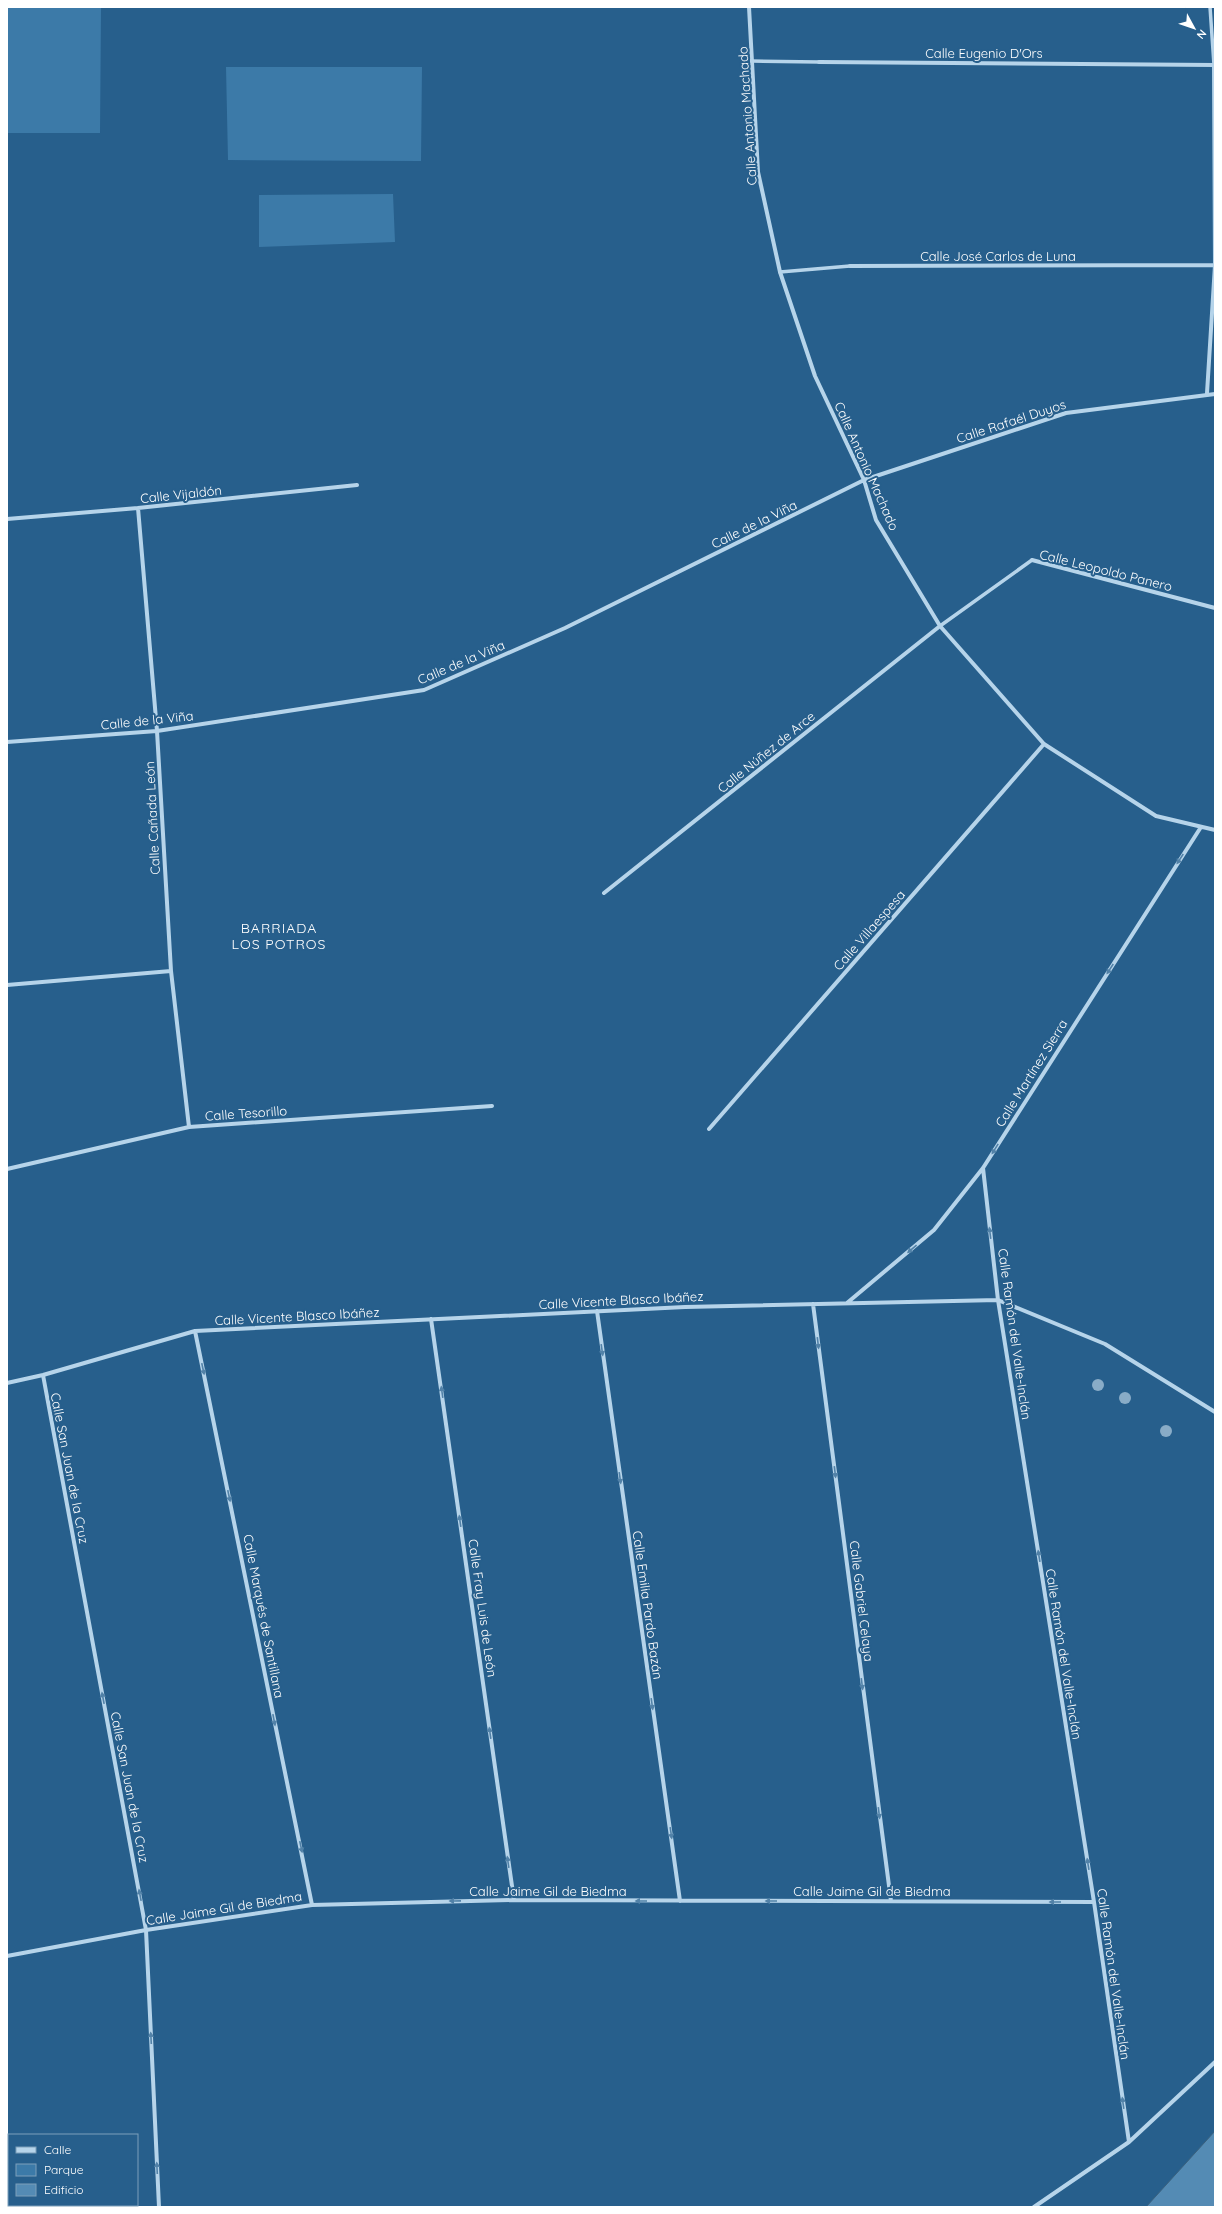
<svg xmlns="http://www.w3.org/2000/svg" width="1222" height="2214" font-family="Quicksand,sans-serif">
<rect width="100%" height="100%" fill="#275f8c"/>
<path fill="#3c7aa8" d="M7,7H101L100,133H7Z
M226,67H422L421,161L228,160Z
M393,194L395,242L259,247V195Z"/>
<path fill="#548bb4" stroke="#3b617e" d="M1215,2131V2207H1146Z"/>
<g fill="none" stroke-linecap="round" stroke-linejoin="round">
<path stroke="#b6d4ea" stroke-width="3.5" d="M1210,7L1214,65
M752,61L819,62
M780,272L850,266
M940,626L1032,560"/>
<path stroke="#b6d4ea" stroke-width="4" d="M749,7L758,172L780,272L815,376L864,480L876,520L940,626L1044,744L1156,816L1215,830
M819,62L1215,65
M850,266L1215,265
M1207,393L1215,265L1214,65
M138,508L157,731L171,971L189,1127
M7,519L138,508L357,485
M1032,560L1215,608
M7,742L157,731L424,690L565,628L864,480L1066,413L1215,394
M604,893L940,626
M7,985L171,971
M709,1129L1044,744
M983,1168L998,1300L1094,1902L1129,2142
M7,1169L189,1127L492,1106
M847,1303L934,1230L983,1168L1201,827
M813,1304L891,1901
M597,1311L680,1901
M431,1319L514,1900
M195,1331L312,1905
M43,1375L146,1930L159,2207
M7,1383L43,1375L195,1331L685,1307L998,1300L1105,1344L1215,1412
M7,1956L146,1930L312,1905L514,1900L1094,1902
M1034,2207L1129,2142L1215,2062"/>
</g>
<g fill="#89acc7">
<circle cx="1098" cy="1385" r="6"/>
<circle cx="1125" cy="1398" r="6"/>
<circle cx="1166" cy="1431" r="6"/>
</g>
<defs><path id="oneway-solid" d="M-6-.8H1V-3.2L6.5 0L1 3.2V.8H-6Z"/></defs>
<g fill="#5282a8">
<use href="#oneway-solid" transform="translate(1180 859) rotate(123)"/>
<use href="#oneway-solid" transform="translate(1110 969) rotate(123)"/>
<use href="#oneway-solid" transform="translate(995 1149) rotate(122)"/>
<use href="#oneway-solid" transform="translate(990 1233) rotate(-97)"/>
<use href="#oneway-solid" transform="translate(912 1249) rotate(140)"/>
<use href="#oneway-solid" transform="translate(818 1343) rotate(83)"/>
<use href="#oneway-solid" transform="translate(602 1350) rotate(82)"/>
<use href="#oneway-solid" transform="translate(203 1369) rotate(78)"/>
<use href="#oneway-solid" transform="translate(442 1392) rotate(-98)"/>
<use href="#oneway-solid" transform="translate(835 1472) rotate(83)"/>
<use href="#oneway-solid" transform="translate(620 1478) rotate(82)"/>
<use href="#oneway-solid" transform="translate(229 1496) rotate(78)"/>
<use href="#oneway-solid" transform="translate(460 1521) rotate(-98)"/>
<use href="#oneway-solid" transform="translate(1039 1556) rotate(-99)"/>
<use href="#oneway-solid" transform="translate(862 1684) rotate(83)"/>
<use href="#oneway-solid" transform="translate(103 1698) rotate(-101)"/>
<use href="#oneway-solid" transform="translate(652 1704) rotate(82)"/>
<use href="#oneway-solid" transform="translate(274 1720) rotate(79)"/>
<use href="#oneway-solid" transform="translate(490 1733) rotate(-98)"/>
<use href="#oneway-solid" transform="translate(879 1813) rotate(83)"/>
<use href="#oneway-solid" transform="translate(671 1833) rotate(82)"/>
<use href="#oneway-solid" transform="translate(301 1847) rotate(78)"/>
<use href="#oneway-solid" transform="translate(508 1862) rotate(-98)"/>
<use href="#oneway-solid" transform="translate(1088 1864) rotate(-99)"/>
<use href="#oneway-solid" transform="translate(140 1895) rotate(-101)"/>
<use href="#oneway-solid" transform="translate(455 1901) rotate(179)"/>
<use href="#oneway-solid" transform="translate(641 1901) rotate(-180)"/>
<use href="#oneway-solid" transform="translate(771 1901) rotate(180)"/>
<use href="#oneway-solid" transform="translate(1055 1902) rotate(-180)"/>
<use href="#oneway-solid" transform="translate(151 2038) rotate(-93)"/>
<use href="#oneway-solid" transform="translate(1123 2103) rotate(-98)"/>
<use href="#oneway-solid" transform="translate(157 2168) rotate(-93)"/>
</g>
<g text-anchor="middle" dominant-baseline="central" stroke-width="4" stroke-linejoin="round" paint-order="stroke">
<g font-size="13" fill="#fff" stroke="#275f8c">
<text x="984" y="53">Calle Eugenio D'Ors</text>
<text transform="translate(747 116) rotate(-94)">Calle Antonio Machado</text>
<text x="998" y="256">Calle José Carlos de Luna</text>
<text transform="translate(1011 421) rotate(-18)">Calle Rafaél Duyos</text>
<text transform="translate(867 466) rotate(66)">Calle Antonio Machado</text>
<text transform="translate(181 494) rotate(-6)">Calle Vijaldón</text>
<text transform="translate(754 524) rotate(-26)">Calle de la Viña</text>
<text transform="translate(1106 570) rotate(14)">Calle Leopoldo Panero</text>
<text transform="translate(461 662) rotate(-23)">Calle de la Viña</text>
<text transform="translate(147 720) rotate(-6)">Calle de la Viña</text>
<text transform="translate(766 752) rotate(-39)">Calle Núñez de Arce</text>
<text transform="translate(152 818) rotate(-93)">Calle Cañada León</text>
<text transform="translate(869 930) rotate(-49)">Calle Villaespesa</text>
<text transform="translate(1031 1073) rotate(-58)">Calle Martínez Sierra</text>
<text transform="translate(246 1113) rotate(-4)">Calle Tesorillo</text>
<text transform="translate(621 1300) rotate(-3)">Calle Vicente Blasco Ibáñez</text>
<text transform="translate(297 1316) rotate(-3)">Calle Vicente Blasco Ibáñez</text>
<text transform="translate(1015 1334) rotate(82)">Calle Ramón del Valle-Inclán</text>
<text transform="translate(70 1468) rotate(79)">Calle San Juan de la Cruz</text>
<text transform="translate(862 1601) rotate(83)">Calle Gabriel Celaya</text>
<text transform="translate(648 1605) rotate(82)">Calle Emilia Pardo Bazán</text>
<text transform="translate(483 1608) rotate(82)">Calle Fray Luis de León</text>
<text transform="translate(264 1616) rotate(79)">Calle Marqués de Santillana</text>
<text transform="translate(1064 1654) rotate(81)">Calle Ramón del Valle-Inclán</text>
<text transform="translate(130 1787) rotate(79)">Calle San Juan de la Cruz</text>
<text x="548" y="1891">Calle Jaime Gil de Biedma</text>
<text x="872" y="1891">Calle Jaime Gil de Biedma</text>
<text transform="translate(224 1908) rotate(-9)">Calle Jaime Gil de Biedma</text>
<text transform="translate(1114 1974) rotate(82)">Calle Ramón del Valle-Inclán</text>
</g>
<g font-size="14" letter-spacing="1" fill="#fff" stroke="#275f8c">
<text x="279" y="928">BARRIADA<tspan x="279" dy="16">LOS POTROS</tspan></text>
</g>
</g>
<rect width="1222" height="2214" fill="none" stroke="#ffffff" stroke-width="16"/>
<rect x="8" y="2134" width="130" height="72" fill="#275f8c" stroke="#7d9fba"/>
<rect x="16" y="2147" width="20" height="6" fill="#b6d4ea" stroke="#7d9fba"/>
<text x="44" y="2154" font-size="12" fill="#ffffff">Calle</text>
<rect x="16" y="2164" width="20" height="12" fill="#3c7aa8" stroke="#7d9fba"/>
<text x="44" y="2174" font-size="12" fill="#ffffff">Parque</text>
<rect x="16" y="2184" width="20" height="12" fill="#548bb4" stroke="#7d9fba"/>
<text x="44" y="2194" font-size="12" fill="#ffffff">Edificio</text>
<g transform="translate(1194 28) rotate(130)" stroke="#275f8c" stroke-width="3" paint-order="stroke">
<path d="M0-3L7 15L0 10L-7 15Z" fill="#ffffff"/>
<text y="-6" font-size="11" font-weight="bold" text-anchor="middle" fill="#ffffff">N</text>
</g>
</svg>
